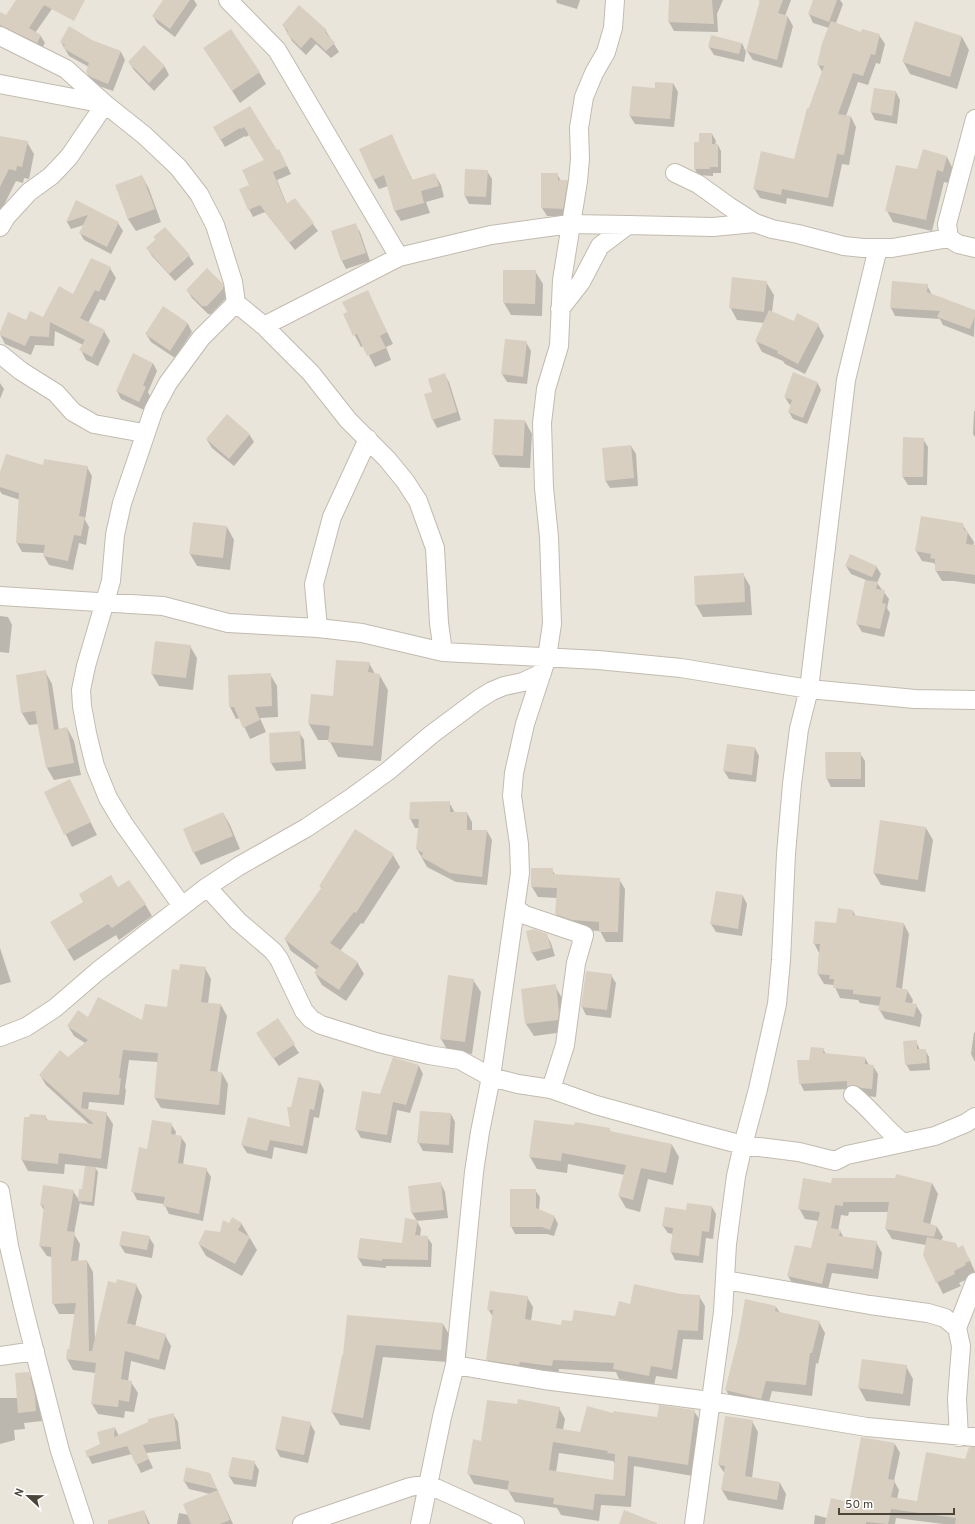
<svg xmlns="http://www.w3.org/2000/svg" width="975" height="1524" font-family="Overpass,sans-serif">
<rect width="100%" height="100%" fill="#f6f3ec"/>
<path fill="#eae5da" d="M0,0H975V1524H0Z"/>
<path fill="#0003" fill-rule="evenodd" d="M17,0H50L54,6L35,33L40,35L45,43L41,50L0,28V17L6,16Z
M164,0H194L197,5L175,37L158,24L153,16Z
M556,0H580L577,9L557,3Z
M670,0H723L717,14L718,32L674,31L669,22Z
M759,0H791L785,16L788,17L793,26L782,68L753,60L747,51L761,2Z
M815,0H840L843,4L836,23L862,33L879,35L885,44L880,64L876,63L868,85L858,82L846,116L851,117L856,127L849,165L842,164L833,207L787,198L786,204L760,198L754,188L795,160L809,109L822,72L818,64L829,28L813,23L809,14Z
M915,22L962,37L969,50L957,89L910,74L903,61Z
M283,25L326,31L339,52L331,58L316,44L306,55L292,41Z
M92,41L121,52L125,60L113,91L96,85L91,81L87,72L89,67L69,56L61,42Z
M742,43L746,52L744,62L714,55L709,47Z
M144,46L165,67L169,75L154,91L134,70L129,62Z
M204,48L259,72L266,84L240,103Z
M673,83L678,92L674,127L635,124L630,116L656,89Z
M875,89L896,92L900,100L897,124L875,120L871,112Z
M250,107L277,151L279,150L291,174L277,180L287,205L295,199L318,231L295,250L265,212L253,217L249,209L250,185L265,161L249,135L246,137L245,136L225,147L214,128Z
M712,134L716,141L715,145H718L721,151V173H713V176L698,175L695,169L700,144Z
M391,135L413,181L435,175L441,185L444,197L426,202L430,213L401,221L395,211L388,186L379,189L373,179Z
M0,137L27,142L34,154L29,179L24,178L23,183L16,181L0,213Z
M947,157L953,169L949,183L944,182L932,231L893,222L887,211L918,171Z
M487,171L492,179L491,205L469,204L465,196Z
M542,174H557L561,181H567L572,189L567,216H547L542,208Z
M142,176L149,189L161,222L136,231L128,219L116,186Z
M76,201L118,223L123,231L111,254L84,240L80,233L84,225L71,229L67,222Z
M355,224L360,232L370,261L346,269L342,261Z
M165,228L189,256L194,264L175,281L152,256L147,248L156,240L155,237Z
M110,268L116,278L105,301L100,299L88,323L104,331L110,341L98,366L86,360L81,350L83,345L55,331L54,346L35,345L31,355L5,344L0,334L27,322L44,318Z
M504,271H535L543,284L542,316L511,315L504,303Z
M766,282L774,295L772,312L794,322L818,325L824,336L805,374L785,364L783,361L762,352L756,341L764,323L737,320L730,307Z
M222,284L227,293V297L211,314H208L192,298L187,290Z
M927,285L932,295L975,311L974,337L943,325L940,319L895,316L891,308Z
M367,291L393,344L386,347L391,360L375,367L364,346L361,347L344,315L349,313Z
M163,308L188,324L192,332L175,358L151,342L146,334Z
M526,342L531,351L527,384L507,382L502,374Z
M153,363L157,371L148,392L150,396L144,410L121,399L117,391Z
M444,374L449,382L461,420L437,428L433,420V392Z
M817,382L821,390L807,424L793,419L789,412L791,405L789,404L785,397Z
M0,383L4,389L0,399Z
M974,411H975V437L973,434Z
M525,421L532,434L530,468L500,467L493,454Z
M249,434L254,442L234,466L212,448L207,440Z
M923,439L928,447L927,485H908L903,477Z
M631,446L636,454L638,486L610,488L605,480Z
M44,466L87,467L92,476L85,520L89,527L86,545L79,543L73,570L49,565L44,556V553L22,552L17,543L20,500L2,494L0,491V475Z
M962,524L974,542L973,546H975V584L954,581H942L936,571V567L934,563L922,561L916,551Z
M227,527L234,540L230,570L197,566L190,554Z
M846,566H876L881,574L877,583L889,599L887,608L890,613L884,637L862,632L857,624L866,580L851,574Z
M743,574L750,586L752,615L703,617L696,605L695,577Z
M0,616L8,617L12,625L9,653L0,652Z
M190,646L197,658L193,690L159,686L152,674Z
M369,663L375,674H379L388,690L381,761L338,757L329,740H318L309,724L312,695L334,697Z
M45,671L52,684L59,730L67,728L74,741L81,775L54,780L47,768L38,724L29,725L22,713Z
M270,674L277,686L278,717L260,718L266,732L250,739L240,718L236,719L230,707L229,676Z
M299,732L304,740L306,769L276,771L271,763Z
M755,748L759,756L756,782L729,779L724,771Z
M826,753H860L865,761V787H831L827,779Z
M70,781L97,835L72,847L45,793Z
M449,802L455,813H467L472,822V831H487L492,840L487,885L456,882L427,867L417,849L419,828H415L410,818Z
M223,813L230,825L240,849L201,865L194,853L184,829Z
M926,828L933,840L925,892L881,885L874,873Z
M393,855L400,867L363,924L361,923L340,951L357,962L364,974L346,1001L322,985L315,973L317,970L291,951L285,939L322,889L320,886Z
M552,869L555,875L619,879L625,889L623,942H606L600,931L579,930L562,924L556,914L557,898L538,897L532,887Z
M117,889L145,904L152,916L119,940L116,935L74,961L51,923Z
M716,892L743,896L747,904L742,936L716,932L711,924Z
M853,911L856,917L904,924L909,934L902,989L907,990L913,1000L912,1004L916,1005L922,1015L920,1027L885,1019L879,1009L880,1006L860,1003L858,1000L840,998L834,985L824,984L818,974L819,953L814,943Z
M527,932L546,934L551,943L555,956L537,961L532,953Z
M0,948L11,982L0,985Z
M205,968L211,979L208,1004L221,1005L227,1016L217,1073H222L228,1084L225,1115L161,1108L155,1098L158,1062L129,1060L125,1088L126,1090L124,1105L89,1102L88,1110L106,1113L113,1124L107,1169L95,1167L98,1172L94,1206L81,1204L80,1202L74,1234L80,1244L78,1262L87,1261L93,1272L95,1340L136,1285L142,1296L135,1327L165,1335L171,1346L165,1370L131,1361L128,1381L131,1382L138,1393L134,1412L125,1411L124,1418L98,1414L92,1404L96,1373L73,1370L67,1359L70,1350L75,1314H59L53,1303L52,1257L47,1256L40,1246L45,1212L41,1205L73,1191L79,1200L83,1190L86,1166L65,1164L64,1174L28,1171L22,1160L25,1118L45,1116L48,1121L90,1125L46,1085L40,1075L68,1059L85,1043L74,1036L68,1026L89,1018L143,1022L168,1008Z
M611,975L616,983L611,1018L586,1015L582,1007Z
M473,980L481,992L472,1054L448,1051L441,1039Z
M555,986L562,998L564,1032L534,1036L526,1024Z
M278,1020L299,1053L279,1066L262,1042Z
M974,1032L975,1033V1062L971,1054Z
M916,1041L920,1050H925L929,1057L930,1070L910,1071L906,1064Z
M823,1049L826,1054L865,1058L869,1065L873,1066L878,1074L876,1097L866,1096L849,1089L804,1091L800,1083L810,1061Z
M393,1058L419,1066L423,1074L410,1113L397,1110L391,1143L361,1138L356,1129L381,1095Z
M320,1082L324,1090L319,1118L314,1117L307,1154L274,1147L272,1159L247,1153L242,1145L291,1128L292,1108Z
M451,1114L455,1122L453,1153L423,1151L418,1142Z
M171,1124L176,1132L175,1136L181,1137L186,1144L183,1165L206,1169L211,1177L203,1221L169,1214L164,1204L137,1200L133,1192L148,1150Z
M609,1129L612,1133L672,1145L679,1157L673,1185L648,1179L640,1212L626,1208L619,1196L625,1175L568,1164L567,1173L537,1169L530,1157Z
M932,1183L938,1194L930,1225L937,1227L943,1237L941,1241L958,1249L969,1258L975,1272L971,1275L972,1277L959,1283L961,1286L943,1294L924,1255L926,1245L892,1239L886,1229L888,1212H849L848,1216L841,1215L838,1231H840L844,1238L876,1242L882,1253L878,1279L832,1273L827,1293L794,1286L788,1276L811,1250L818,1221L805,1219L799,1208L832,1184Z
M441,1184L445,1192L448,1218L417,1221L421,1229L420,1236L427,1237L432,1244L431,1267L386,1266V1268L363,1266L358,1258L360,1239L403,1244L417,1221L412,1213L410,1187Z
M535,1190L540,1197L539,1211L554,1216L558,1224L554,1236L547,1234H515L511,1226Z
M712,1207L716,1214L713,1239L706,1238L703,1263L675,1260L671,1252L673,1234L668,1233L663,1226L687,1211Z
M241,1223L257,1250L242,1276L206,1256L199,1244L221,1234L229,1224Z
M149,1237L154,1245L152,1258L125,1253L120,1245Z
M681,1295L699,1296L705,1306L703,1340L683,1339L677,1379L656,1376L654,1386L619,1379L616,1372L559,1369L558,1376L493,1369L487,1359L493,1317L488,1309L527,1297L533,1307L531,1321L562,1326L573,1322L616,1317L631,1305Z
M776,1307L780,1313L819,1322L825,1333L818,1364L816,1363L812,1396L772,1391L767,1409L732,1401L726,1390Z
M348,1316L443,1324L450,1336L447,1362L383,1357L370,1430L340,1425L332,1412L344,1356Z
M862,1361L906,1366L913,1379L910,1406L866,1401L859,1388Z
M28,1373L34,1383L40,1407L42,1421L24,1423L25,1429L14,1430L15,1440L0,1444V1398H18Z
M518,1405L559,1408L565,1419L563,1430L580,1433L614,1414L658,1419L694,1411L701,1422L693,1476L634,1466L631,1507L601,1505L599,1521L561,1515L557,1508L515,1502L508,1490L474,1484L468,1473L482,1442ZM559,1453L613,1461L615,1464L614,1481L556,1472Z
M173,1414L178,1422L181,1449L146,1453L153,1468L141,1473L132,1454L92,1464L88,1456L101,1444L98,1433L115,1428L119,1436Z
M752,1421L758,1432L752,1478L780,1483L786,1494L783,1510L728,1500L722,1490L725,1474L719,1465Z
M310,1423L315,1432L308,1463L280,1457L276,1449Z
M895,1444L900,1453L894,1481L899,1490L897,1499L918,1502L975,1461V1524H943L896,1518L895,1524H814L815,1515L827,1518L850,1503Z
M254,1462L259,1470L256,1487L234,1484L229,1476Z
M210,1474L233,1524H177L179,1513L189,1515L210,1494L189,1489L184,1481Z
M144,1511L150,1524H116Z"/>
<path fill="#d8cfc1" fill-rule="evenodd" d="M16,0H85L74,21L44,5L29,28L41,35L37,43L0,25V12L6,15Z
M163,0H190L170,29L152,16Z
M669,0H712L714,24L668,22Z
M760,0H783L778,13L788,16L777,60L746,51Z
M813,0H837L829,22L808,14Z
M299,5L327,30L325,32L335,43L326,51L311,37L301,48L286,33L288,31L282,25Z
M831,21L861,32L862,29L880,34L875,55L871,54L863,76L853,73L838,114L851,116L844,155L837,154L828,198L782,189L781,195L753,189L761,151L794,159L807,108H809L824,66L817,65L822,43Z
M915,21L962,36L950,77L902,62Z
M69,26L92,40L121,51L108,84L91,77L86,72L89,63L63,48L65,45L60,42Z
M231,29L260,72L232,91L203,48Z
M711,35L742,43L739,54L708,47Z
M144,45L165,66L149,83L128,62Z
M655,82L673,83L670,119L629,116L632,86L655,88Z
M874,88L896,91L892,116L870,112Z
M250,106L277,150L279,149L287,166L273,172L286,204L295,198L314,223L289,243L260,205L248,210L239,189L249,185L242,170L264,160L244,127L241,129L240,128L220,140L213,127Z
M699,133H712V144H718V167H710V169H694V142H699Z
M392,134L412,180L435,173L439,186L421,191L424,203L394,211L384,175L373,180L359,149Z
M0,136L28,141L22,167L17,166L16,171L9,169L0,187Z
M923,149L947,156L943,172L937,170L926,220L885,211L896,165L917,169Z
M465,169L488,170L486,197L464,196Z
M541,173H558V180H568L563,209L541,208Z
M142,175L155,209L128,219L115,185Z
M76,200L119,222L107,247L79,233L88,215L66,222Z
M356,223L366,253L341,261L331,231Z
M165,227L190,255L169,274L146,248L156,239L153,237Z
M91,258L111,267L99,292L95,290L80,318L105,330L92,357L79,350L85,340L50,322L49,337L30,336L25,346L0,335V332L8,312L26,320L30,311L43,317L59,286L73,294Z
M207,268L223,284V289L207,306H202L186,290Z
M503,270H536L535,304L503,303Z
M732,277L767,281L764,312L729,308Z
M892,281L928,284L927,292L975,310V316L970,329L937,317L940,311L890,308Z
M368,290L387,332L380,336L386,348L367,356L357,334L353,336L343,314L347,312L342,302Z
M163,306L188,323L170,351L145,334Z
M769,310L794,321L797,313L819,324L798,364L777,353L778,351L755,341Z
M505,339L527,341L523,377L501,374Z
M133,353L153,363L143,385L146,387L139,402L116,391Z
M793,372L818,382L803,418L788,412L792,400L784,397Z
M445,373L457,412L432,420L424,394L432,392L428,379Z
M227,414L250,434L229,459L206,439Z
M494,419L525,420L523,456L492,455Z
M903,437L924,438L923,477H902Z
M631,445L634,478L605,481L602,448Z
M6,454L43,465L44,459L88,466L79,516L85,517L81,536L74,535L68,561L43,556L45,545L16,543L19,493L0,487V472Z
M921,516L963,523L964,530L968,531L966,544L975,545V575L948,571H935V559L930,558L931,554L915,551Z
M193,522L227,526L223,558L189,554Z
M850,554L877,566L872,577L845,566Z
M744,573L745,602L695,605L694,576Z
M865,580L878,582L876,589L885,590L882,603L886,604L880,629L856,624Z
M155,641L191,645L186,678L151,674Z
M336,660L370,662L368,672L380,674L373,746L328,742L330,726L308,724L311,694L333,696Z
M46,670L54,730L67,727L74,763L46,768L35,711L21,713L16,675Z
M271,673L272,706L255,707L260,720L243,728L234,707H229L228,675Z
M300,731L302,761L270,763L269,733Z
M727,744L755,747L752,775L723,771Z
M825,752H861V779H826Z
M70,779L91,822L64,835L44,792Z
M450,801V812H467V830H487L482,877L450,873L421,857L423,853L416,849L419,819H409L410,802Z
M223,812L233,836L193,853L183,829Z
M880,820L926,827L918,880L873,873Z
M355,829L394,854L356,913L354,912L330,943L358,962L339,990L314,973L319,966L284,939L322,887L319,886Z
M531,868H553V874L620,878L618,932H599V922L572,920L555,914L557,888L531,887Z
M111,875L118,887L129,880L146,904L112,928L108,924L67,950L50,922L83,902L79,894Z
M716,891L743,895L738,929L710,924Z
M838,908L853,910V915L904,923L896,987L908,990L905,1002L917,1004L914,1017L878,1010L881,997L853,994V990L833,988L834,979H829L830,975L817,974L820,944H813L815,921L836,923Z
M534,929L547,934L551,948L531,953L526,931Z
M180,964L206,967L201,1002L221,1004L210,1071L222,1072L219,1105L154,1098L158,1053L123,1050L119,1078H121L119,1095L83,1092L81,1108L107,1112L101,1159L59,1153L58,1164L21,1160L24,1117H29L30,1114L46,1115V1120L94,1124L39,1075L60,1050L68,1057L88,1040L67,1026L78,1010L88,1017L98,997L142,1020L145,1004L167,1007L172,969L179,970Z
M586,971L612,974L607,1010L581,1007Z
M448,975L474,979L465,1042L440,1039Z
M556,984L559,1012L558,1020L525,1024L521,989Z
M278,1018L295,1044L273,1059L256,1033Z
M917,1040V1049H926L927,1063L905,1065L903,1041Z
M811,1047L824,1048L823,1053L865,1057V1064L874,1065L872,1089L861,1088L854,1085L847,1087V1081L799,1084L797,1060H809Z
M393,1057L419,1065L406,1105L393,1102L387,1135L355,1130L362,1091L380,1094Z
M298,1077L320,1081L314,1110L310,1109L303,1146L270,1140L267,1151L241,1145L248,1117L290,1127L287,1107H291Z
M420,1111L451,1113L449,1145L417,1143Z
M152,1120L172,1123L171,1134L182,1136L178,1163L207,1168L199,1214L163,1206L165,1197L131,1192L139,1147L147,1149Z
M534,1120L574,1125L575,1122L610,1128V1131L672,1144L666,1173L641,1168L633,1200L618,1196L626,1165L562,1153L561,1161L529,1157Z
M85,1166L96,1167L92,1202L78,1201L79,1189H82Z
M896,1174L932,1183L923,1222L937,1226L934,1237L885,1229L889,1202H843V1206L835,1205L831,1228L841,1230L839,1236L877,1241L873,1269L827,1263L822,1284L787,1276L795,1245L811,1248L820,1212L798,1209L803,1178L831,1183L832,1178H895Z
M441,1182L444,1210L411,1213L408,1186Z
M43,1185L74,1190L67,1231L75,1232L71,1261L87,1260L89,1351H92L108,1281L116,1283L117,1279L137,1284L127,1323L166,1334L159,1360L125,1351L121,1379L132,1381L129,1402L119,1400L118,1407L91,1404L96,1363L66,1359L67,1349H69L76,1303L52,1304L51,1247L39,1246L44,1206L40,1205Z
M510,1189H536V1208L555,1216L550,1230L542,1227H510Z
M687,1203L712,1206L709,1232L702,1231L699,1256L670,1252L673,1228L662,1226L665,1207L686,1210Z
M232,1217L242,1223L238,1230L250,1237L235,1264L198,1244L205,1230L220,1232L223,1220L229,1223Z
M405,1218L418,1220L415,1235L428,1236V1260L382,1259V1261L357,1258L360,1238L402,1243Z
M122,1231L150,1236L147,1250L119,1245Z
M927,1237L956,1243L958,1248L963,1245L970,1261L965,1263L966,1265L954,1271L955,1274L936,1283L923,1255Z
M634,1284L681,1294L700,1295L698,1331L678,1330L672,1370L651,1366L649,1376L613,1369L614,1363L553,1360L552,1366L520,1362L519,1365L486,1360L493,1310H487L490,1291L528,1296L525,1319L561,1325L562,1320L572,1321L574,1310L615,1316L619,1301L630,1304Z
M745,1299L776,1306L775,1311L820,1321L812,1353H810L806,1385L766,1381L761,1399L725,1390L738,1339Z
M347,1315L443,1323L441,1350L376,1345L363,1418L331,1412L342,1355H343Z
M862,1359L907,1365L903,1394L858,1388Z
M29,1372L35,1396L36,1411L18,1413L15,1373Z
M518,1399L560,1407L556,1428L580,1432L587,1406L613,1413V1411L657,1417L659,1405L695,1410L688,1465L628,1456L625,1496L595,1494L593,1510L553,1504L554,1498L507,1491L509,1481L467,1474L473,1439L481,1441L487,1400L517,1404ZM553,1442L608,1451L607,1453L615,1454L613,1480L549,1470Z
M174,1413L177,1441L143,1445L149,1459L136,1465L127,1446L87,1457L85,1451L100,1444L97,1432L115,1427L114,1437L148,1422V1419Z
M282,1416L311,1422L304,1455L275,1449Z
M725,1416L753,1420L745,1476L780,1482L777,1500L721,1490L725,1466L718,1465Z
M861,1437L895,1443L888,1479L895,1480L891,1497L917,1501L926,1452L965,1459L969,1447H975V1524H955L956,1518L891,1509L888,1524L866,1522V1524H825L831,1498L849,1502Z
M232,1457L255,1461L252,1480L228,1476Z
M186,1467L210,1473L217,1489L183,1481Z
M218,1490L230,1520L220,1524H191L183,1504Z
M144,1510L148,1524H108V1520Z
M624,1510L657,1523V1524H619Z"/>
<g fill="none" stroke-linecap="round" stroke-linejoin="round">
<g stroke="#c2bbae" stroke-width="20">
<path id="street" d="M228,0L277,50L399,257L264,326
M0,36L66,69L105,104L0,84
M975,119L947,224L949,238L958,244L975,248
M675,173L698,184L730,207L755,223L772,229L798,234L844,246L863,248H892L949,238
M0,227L6,217L29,192L51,176L69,157L105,104L144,135L178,167L199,194L215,225L233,282L236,303
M399,257L491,235L570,224L628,225
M560,309L581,282L600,246L628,225L713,227L755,223
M0,354L21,371L56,393L73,412L94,424L138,432L145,435
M0,596L163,606L228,623L318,628L362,633L443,652L598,660L681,668L809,689L915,699L975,700
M318,628L314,584L332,517L368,439
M207,887L238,921L273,951L279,959L304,1011L311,1019L321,1025L379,1043L429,1055L460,1060L491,1077L518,1084L551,1089L596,1105L697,1133L743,1145L799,1152L835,1161L847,1155L935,1136L966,1123L975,1117
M182,906L123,823L108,798L95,766L87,733L82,706L81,690L86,666L111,581L115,535L122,503L154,409L168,383L201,338L236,303L264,326L311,373L348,420L387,459L405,481L418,501L435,548L439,623L443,652
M515,908L525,915L584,935L576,963L565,1045L551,1089
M0,1037L26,1027L55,1008L98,971L207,887L239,866L306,828L351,798L388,771L432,734L479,699L492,691L504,686L523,682L542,673
M853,1095C871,1109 884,1128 902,1142
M0,1191L9,1246L23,1306L60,1451L84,1524
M725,1280L870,1305L928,1313L945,1318L957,1328L961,1346L957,1399L959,1437
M957,1328L975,1282
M0,1356L35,1351
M455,1365L474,1172L480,1132L491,1077L520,873L519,844L512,796L514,773L525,724L547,657L552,624L549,537L544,488L542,423L546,389L559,346L562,280L578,181L580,159L579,128L584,97L594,73L606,52L613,28L615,0
M302,1524L410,1487L427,1484L515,1524
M420,1524L442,1417L455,1365L544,1380L710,1401L867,1427L975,1437
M694,1524L723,1312L727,1244L736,1176L743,1145L758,1089L777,1004L781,960L786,854L792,784L799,729L809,689L846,380L878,248"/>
</g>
<use href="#street" stroke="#fff" stroke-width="18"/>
</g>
<g transform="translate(28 1496) rotate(292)" stroke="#ffffff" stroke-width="3" paint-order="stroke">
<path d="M0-3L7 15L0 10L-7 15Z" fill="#4b4439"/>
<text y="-6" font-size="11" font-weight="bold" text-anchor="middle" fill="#4b4439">N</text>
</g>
<path d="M839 1508v6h115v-6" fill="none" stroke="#4b4439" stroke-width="2"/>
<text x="845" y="1508" font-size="12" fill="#4b4439" stroke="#ffffff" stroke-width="3" paint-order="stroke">50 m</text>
</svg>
